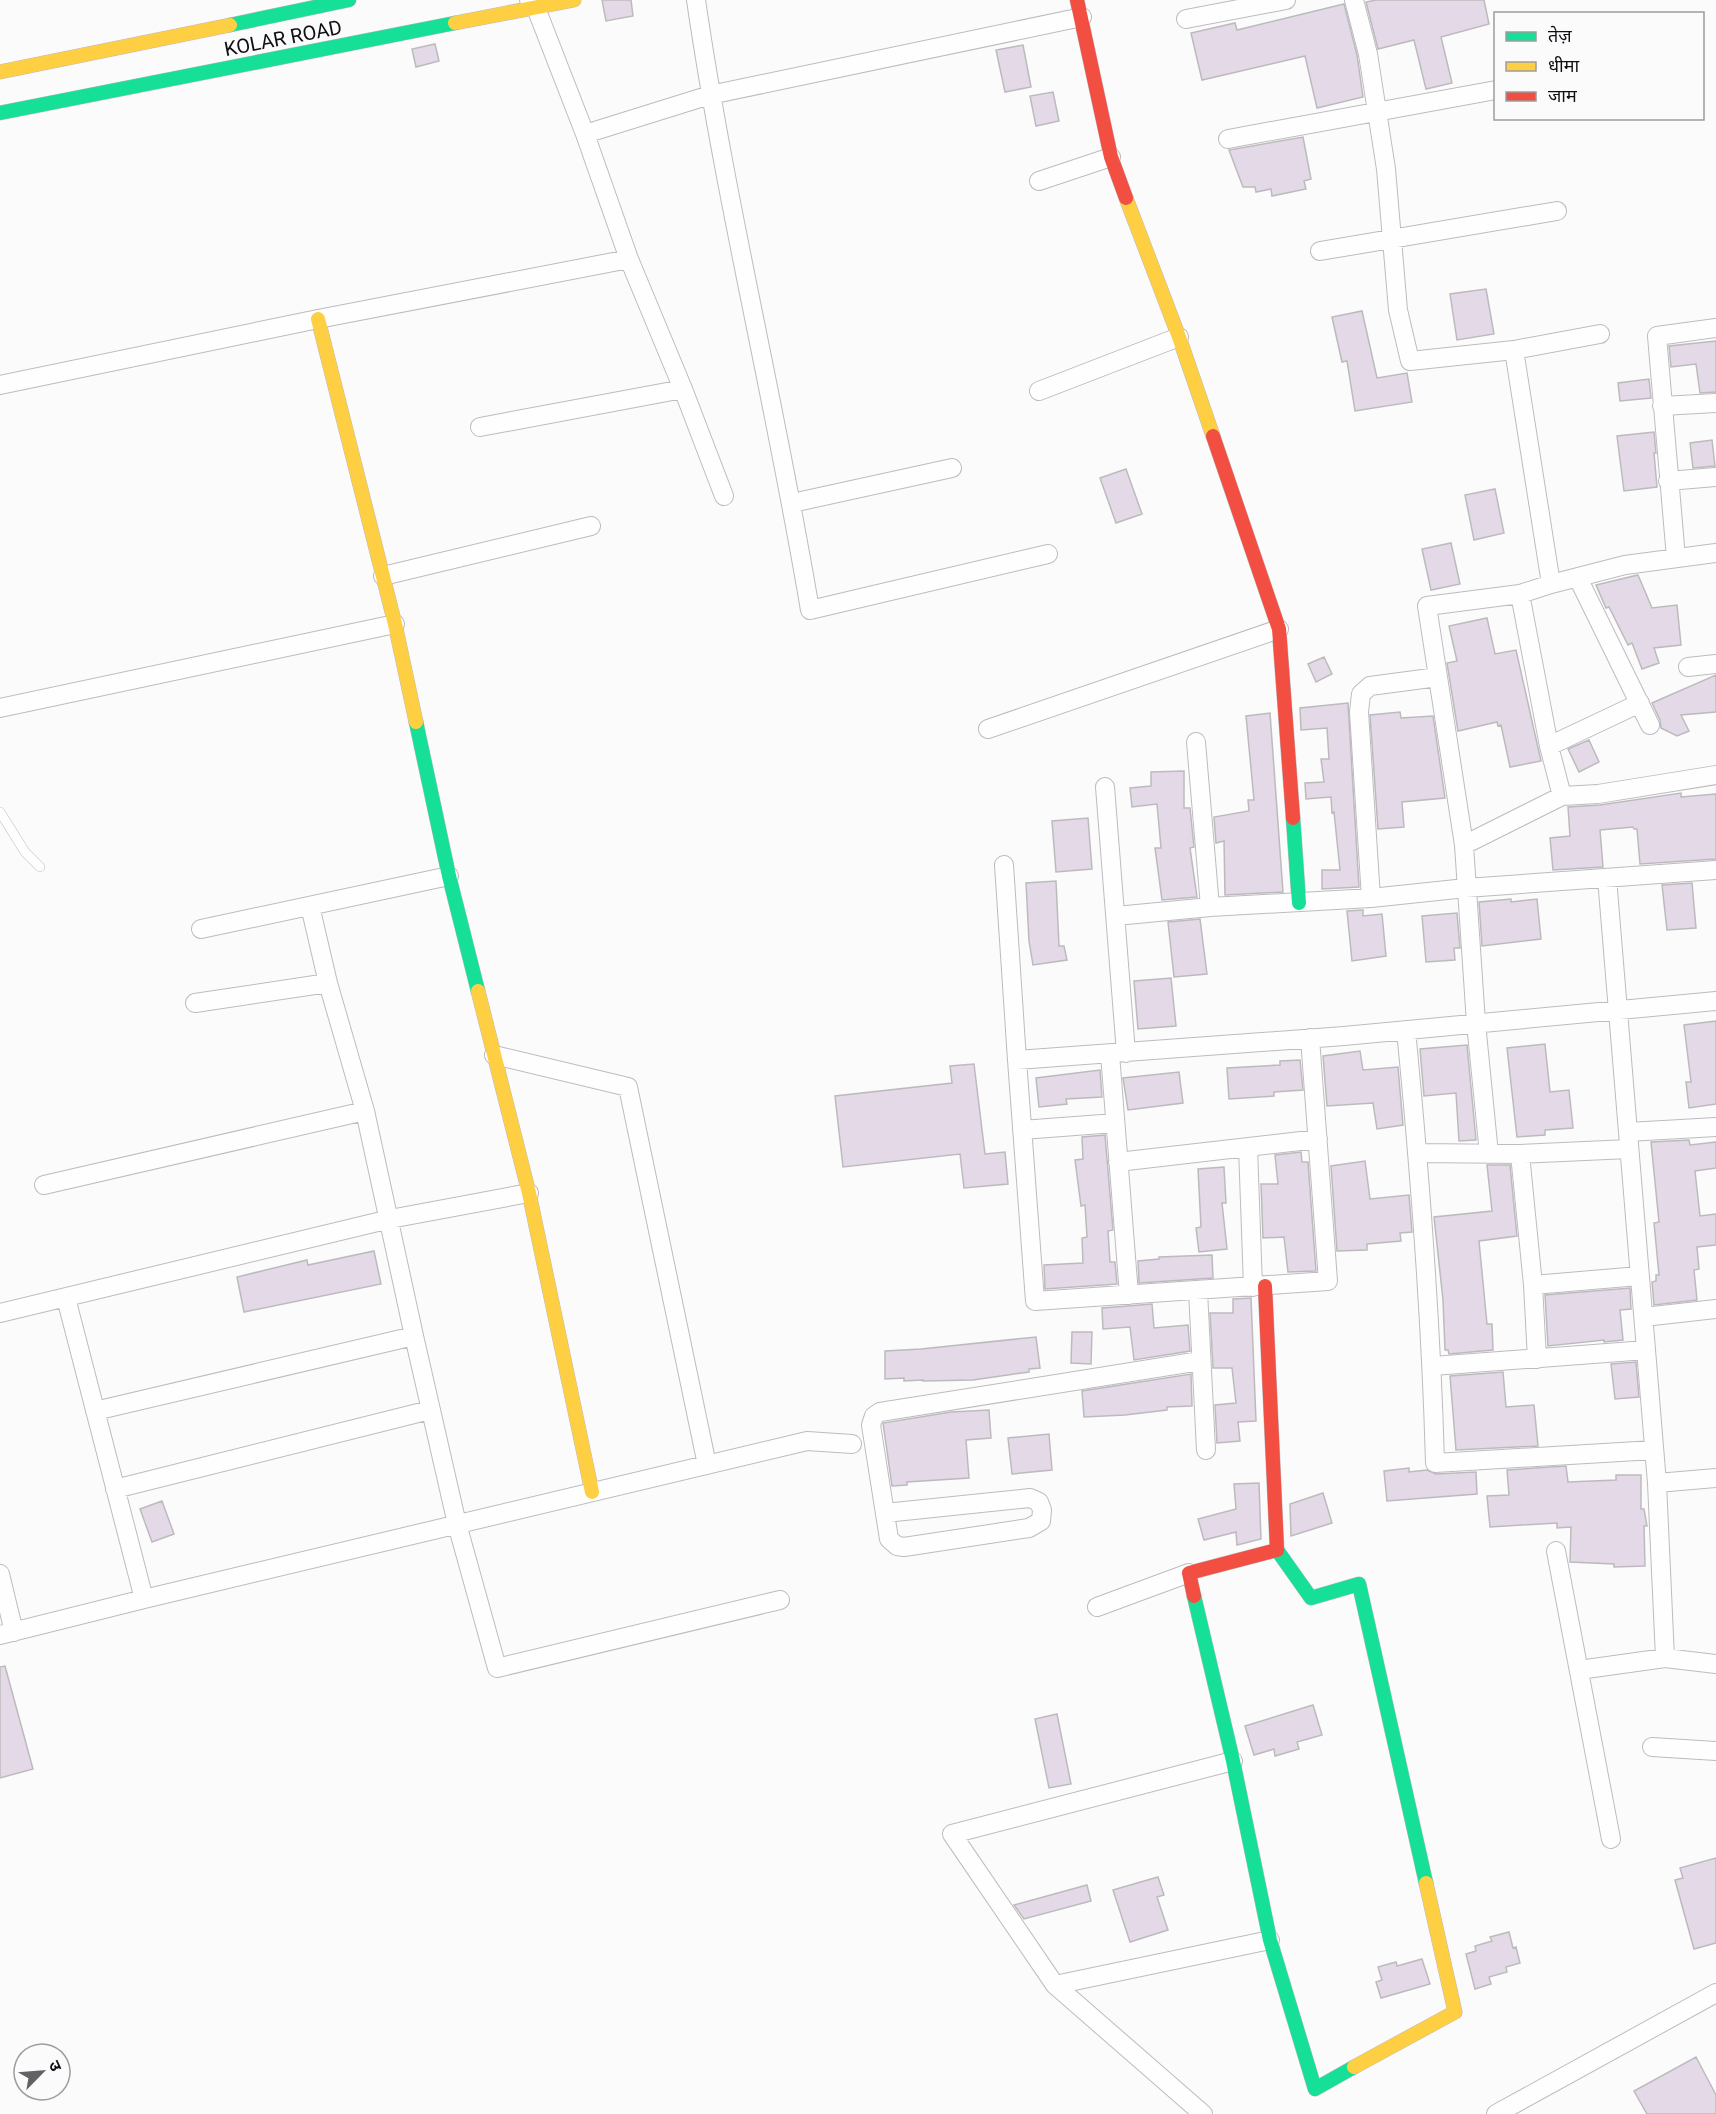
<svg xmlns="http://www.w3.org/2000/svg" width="1716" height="2114" font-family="Roboto,'Noto Sans Devanagari',sans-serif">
<rect width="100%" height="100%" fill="#fbfbfb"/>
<path fill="#e3d9e7" stroke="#bdbabe" stroke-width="1.5" d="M602,0H631L633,16L606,21Z
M1376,0H1484L1489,24L1441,37L1452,83L1426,89L1414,40L1378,49L1366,2Z
M1344,4L1357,55L1363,97L1317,108L1305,56L1202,80L1191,33L1235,23L1237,30Z
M435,44L439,61L416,67L412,49Z
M1023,45L1031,87L1005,92L996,50Z
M1053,92L1059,121L1036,126L1030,96Z
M1303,137L1311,179L1304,181L1306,189L1272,196L1271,189L1256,192L1255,187H1243L1229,150Z
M1486,289L1494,334L1457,340L1450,294Z
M1362,311L1377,378L1407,373L1412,402L1355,411L1347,361L1342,362L1332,317Z
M1716,341V392L1700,393L1696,364L1671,367L1669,346Z
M1649,379L1651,398L1620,401L1618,383Z
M1654,432L1656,453H1654L1657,487L1624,491L1617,436Z
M1712,440L1715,466L1693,468L1690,443Z
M1126,469L1142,514L1116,523L1100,478Z
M1495,489L1504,533L1474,540L1465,495Z
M1451,543L1460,584L1431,590L1422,549Z
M1638,575L1652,608L1677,605L1681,645L1654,648L1659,663L1642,669L1632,643L1628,645L1609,607L1606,608L1596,585Z
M1487,618L1495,654L1516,650L1541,761L1510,767L1501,725L1498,726L1497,722L1458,731L1447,663L1457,661L1449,626Z
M1324,657L1332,674L1316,682L1308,664Z
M1716,675V712L1681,715L1689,731L1677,736L1661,728L1660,720L1652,703Z
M1348,703L1359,887L1322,889V870H1340L1334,812L1332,813L1331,797L1306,799L1305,783L1324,782L1321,759H1329L1327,728L1301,730L1300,708Z
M1400,712L1401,718L1433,716L1445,798L1402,802L1404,827L1378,829L1370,715Z
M1270,713L1283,892L1225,895L1224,841L1216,843L1214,817L1249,811L1248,800H1254L1246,716Z
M1589,740L1599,762L1579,772L1568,749Z
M1184,771V808H1190L1194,847L1190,848L1197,897L1162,900L1155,848H1161L1157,804L1132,807L1130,788L1151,786V772Z
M1681,793V797L1716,794V859L1640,864L1637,829H1634L1633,827L1600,830L1603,867L1553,870L1550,838L1570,836L1568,807L1600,805Z
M1088,818L1092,869L1056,872L1052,821Z
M1056,881L1059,946H1064L1067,960L1033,965L1029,941L1026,883Z
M1692,883L1696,928L1667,930L1662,885Z
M1511,899V902L1537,899L1541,939L1482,946L1479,902Z
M1363,910V916L1382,914L1386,956L1352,961L1347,911Z
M1457,913L1460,948H1454L1455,960L1426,962L1422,916Z
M1200,919L1207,974L1174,977L1168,922Z
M1171,978L1176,1026L1138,1029L1134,981Z
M1716,1021V1104L1689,1108L1686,1082H1691L1684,1025Z
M1545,1044L1550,1092L1569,1090L1573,1128L1545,1130V1135L1517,1137L1507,1048Z
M1467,1045L1476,1140L1459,1141L1456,1093L1424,1096L1420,1049Z
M1360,1051L1363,1070L1398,1067L1403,1125L1377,1129L1373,1103L1327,1106L1323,1056Z
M1300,1060L1303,1090L1274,1092V1096L1229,1099L1227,1068L1280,1065V1061Z
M974,1064L985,1154L1005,1152L1008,1184L964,1188L960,1154L843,1167L835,1096L952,1083L950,1066Z
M1100,1070L1102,1097L1066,1099L1067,1104L1039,1107L1036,1078Z
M1179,1072L1183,1103L1128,1110L1123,1078Z
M1105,1135L1113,1230L1108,1231L1110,1262H1115L1117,1284L1045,1289L1044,1265L1083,1263L1082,1238L1087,1237L1085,1205L1081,1206L1075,1160L1083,1159L1082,1137Z
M1689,1140L1690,1145L1716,1142V1168L1695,1171L1700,1216L1716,1214V1245L1697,1247L1699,1269L1694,1270L1697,1300L1654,1305L1652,1282L1656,1281V1275H1659L1654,1223L1659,1222L1651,1142Z
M1301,1152L1302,1162H1308L1316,1271L1288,1272L1284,1237L1263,1238L1261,1184H1278L1275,1155Z
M1365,1161L1370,1199L1409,1195L1412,1232L1400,1233L1401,1241L1367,1244V1250L1337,1251L1331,1166Z
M1487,1165H1510L1517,1236L1479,1241L1487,1324H1492L1493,1350L1449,1354L1448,1350H1445L1443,1300L1434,1217L1492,1211Z
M1224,1167L1226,1203H1222L1227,1249L1199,1252L1196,1228L1201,1227L1198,1169Z
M374,1251L381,1284L244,1312L237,1277L307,1260L308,1265Z
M1212,1255L1213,1278L1139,1283L1138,1261L1159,1259V1257Z
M1630,1288L1631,1309L1620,1310L1623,1340L1604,1342V1340L1548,1346L1545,1295Z
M1251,1298L1256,1421L1238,1422L1240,1441L1217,1443L1215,1405L1236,1403L1232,1368H1213L1210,1313H1233V1299Z
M1152,1304L1154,1328L1188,1325L1190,1351L1134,1360L1130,1327L1103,1329L1102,1308Z
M1072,1332H1092L1091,1364L1071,1363Z
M1036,1337L1040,1368L1029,1369V1372L973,1380L923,1381V1380L904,1381V1378L885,1379V1351L921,1349Z
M1636,1362L1639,1397L1615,1399L1611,1364Z
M1503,1372L1506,1407L1534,1405L1538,1446L1456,1450L1450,1376Z
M1191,1374L1192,1406L1167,1407V1410L1125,1415L1084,1417L1082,1391Z
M989,1410L991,1438L966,1440L969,1478L907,1482V1485L892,1486L883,1423L951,1412Z
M1049,1434L1052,1470L1012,1474L1008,1438Z
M1566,1466L1568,1482L1616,1480V1475H1641V1509H1644L1647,1526H1644L1645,1566L1614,1567V1564L1570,1562L1571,1527L1557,1528V1523L1490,1527L1487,1496L1509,1495L1507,1470Z
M1409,1468V1472L1427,1470L1436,1474L1476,1472L1477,1494L1387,1501L1384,1471Z
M1259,1483L1261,1539L1237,1545L1236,1532L1204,1540L1198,1519L1236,1509L1234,1484Z
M1323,1493L1332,1523L1291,1536L1290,1504Z
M162,1501L174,1534L152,1542L140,1509Z
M5,1666L33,1769L0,1778V1667Z
M1313,1705L1322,1735L1297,1742L1299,1749L1275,1756L1274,1749L1254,1755L1245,1726Z
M1057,1714L1071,1784L1049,1788L1035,1719Z
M1716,1858V1943L1694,1949L1675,1880L1683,1878L1680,1868Z
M1158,1877L1164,1895L1157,1897L1168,1930L1130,1942L1113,1890Z
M1087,1885L1091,1901L1024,1919L1014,1905Z
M1509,1932L1513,1948L1516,1947L1520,1963L1506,1967L1507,1972L1489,1977L1491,1984L1475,1989L1466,1954L1476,1951L1475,1946L1492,1941L1490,1937Z
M1422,1959L1430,1984L1381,1998L1376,1982L1382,1980L1378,1967L1396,1962L1397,1966Z
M1696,2057L1716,2095V2114H1647L1634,2091Z"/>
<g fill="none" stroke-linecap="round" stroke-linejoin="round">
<g stroke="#bebbc0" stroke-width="10">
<path id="lane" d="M0,812L25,852L40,867"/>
</g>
<g stroke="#bebbc0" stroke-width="20">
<path id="street" d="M529,0L536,8L585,134L629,259L683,389L724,496
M696,0C726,205 776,406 810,610L1048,554
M1354,0L1368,54L1386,169L1398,310L1410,361L1514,350L1600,334
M1186,19L1286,0
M585,134L710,95L1082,17
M1228,139L1496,90
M1039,181L1111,157
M1320,251L1557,211
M1514,350L1551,584
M0,385L318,319L629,259
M1039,391L1179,337
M1662,406L1716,403
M480,427L683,389
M1668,481L1716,477
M792,503L952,468
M1676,558L1657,336L1716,328
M383,576L591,526
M1578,578L1650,725
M1520,594L1549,746L1562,796
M1688,667L1716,664
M0,708L395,624
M988,729L1279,629
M1196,742L1210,907
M1549,746L1640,703
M1105,787L1126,1053
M1464,845L1562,796L1598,794L1716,775
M1004,865L1017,1060L1035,1301L1328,1281L1310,1038
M1371,898L1359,712L1361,694L1370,686L1438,677
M310,906L328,983L365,1111L414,1336L457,1524L497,1668L780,1600
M1116,916L1210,907L1371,898L1466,888L1716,870
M201,929L449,876
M195,1003L328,983
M1406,1030C1420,1174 1431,1318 1435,1463L1654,1450
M1110,1054L1129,1295
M494,1055L628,1087L707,1465
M1017,1060L1344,1036L1716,1001
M1022,1130L1115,1123
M1628,1132L1716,1127
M1248,1147L1253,1287
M1418,1153L1520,1154L1629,1149
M1489,1154L1476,1023L1464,845L1427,606L1520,594L1551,584L1625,565L1716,553
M1520,1154L1533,1285L1537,1359
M1118,1162L1318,1139
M44,1185L365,1111
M1533,1285L1639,1276
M1198,1291L1206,1450
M66,1298L144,1599
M0,1313L390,1219L529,1193
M1644,1317L1716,1309
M1433,1366L1646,1350
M95,1411L414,1336
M1657,1483L1716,1478
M115,1489L430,1410
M885,1513L1030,1498L1039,1502L1042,1510L1041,1521L1029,1528L904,1547L897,1546L889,1539L871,1425L874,1416L880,1412L1200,1361
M1556,1551L1611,1839
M0,1574L14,1632
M1097,1607L1189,1573
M0,1635L144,1599L807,1441L852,1444
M1665,1658L1716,1664
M1579,1670L1665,1658L1657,1483L1607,878
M1652,1747L1716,1751
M1055,1985L1270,1940
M1203,2114L1055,1985L952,1834L1233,1761
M1496,2114L1716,1993"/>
</g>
<g stroke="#bebbc0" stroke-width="15">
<path id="fast" d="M230,25L349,0
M0,113L455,23
M416,722L449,876L478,991
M1293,818L1299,903
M1277,1550L1311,1598L1359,1584L1426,1883
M1194,1596L1233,1761L1270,1940L1315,2089L1354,2067"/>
</g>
<g stroke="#bebbc0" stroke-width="15">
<path id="slow" d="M455,23L574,0
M0,72L230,25
M1126,198L1179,337L1213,436
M318,319L395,624L416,722
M478,991L529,1193L592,1492
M1354,2067L1455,2012L1426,1883"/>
</g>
<g stroke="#bebbc0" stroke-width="15">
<path id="jam" d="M1077,0L1111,157L1126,198
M1213,436L1279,629L1293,818
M1194,1596L1189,1573L1277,1550L1265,1286"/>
</g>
<use href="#lane" stroke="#fefefe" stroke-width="9"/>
<use href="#street" stroke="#fefefe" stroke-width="18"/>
<use href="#fast" stroke="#16e098" stroke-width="14"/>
<use href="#slow" stroke="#ffcf43" stroke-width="14"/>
<use href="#jam" stroke="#f24e42" stroke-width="14"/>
</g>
<g text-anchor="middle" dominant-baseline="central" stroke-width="5" stroke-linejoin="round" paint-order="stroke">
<g font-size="20" fill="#110d15" stroke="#fbfbfb">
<text transform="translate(283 38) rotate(-11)">KOLAR ROAD</text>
</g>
</g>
<rect x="1494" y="12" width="210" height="108" fill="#fbfbfb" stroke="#9d9c9f" stroke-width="1.5"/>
<rect x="1506" y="32" width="30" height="9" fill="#16e098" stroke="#9d9c9f" stroke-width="1.5"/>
<text x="1548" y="42" font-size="18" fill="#110d15">तेज़</text>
<rect x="1506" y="62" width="30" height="9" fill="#ffcf43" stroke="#9d9c9f" stroke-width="1.5"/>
<text x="1548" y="72" font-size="18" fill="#110d15">धीमा</text>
<rect x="1506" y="92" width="30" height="9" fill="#f24e42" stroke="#9d9c9f" stroke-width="1.5"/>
<text x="1548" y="102" font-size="18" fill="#110d15">जाम</text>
<g transform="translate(42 2072) rotate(65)"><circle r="28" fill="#fbfbfb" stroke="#9d9c9f" stroke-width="1.5"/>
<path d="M0-4.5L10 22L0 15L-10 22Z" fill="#636066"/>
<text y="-9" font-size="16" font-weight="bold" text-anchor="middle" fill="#110d15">उ</text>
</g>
</svg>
